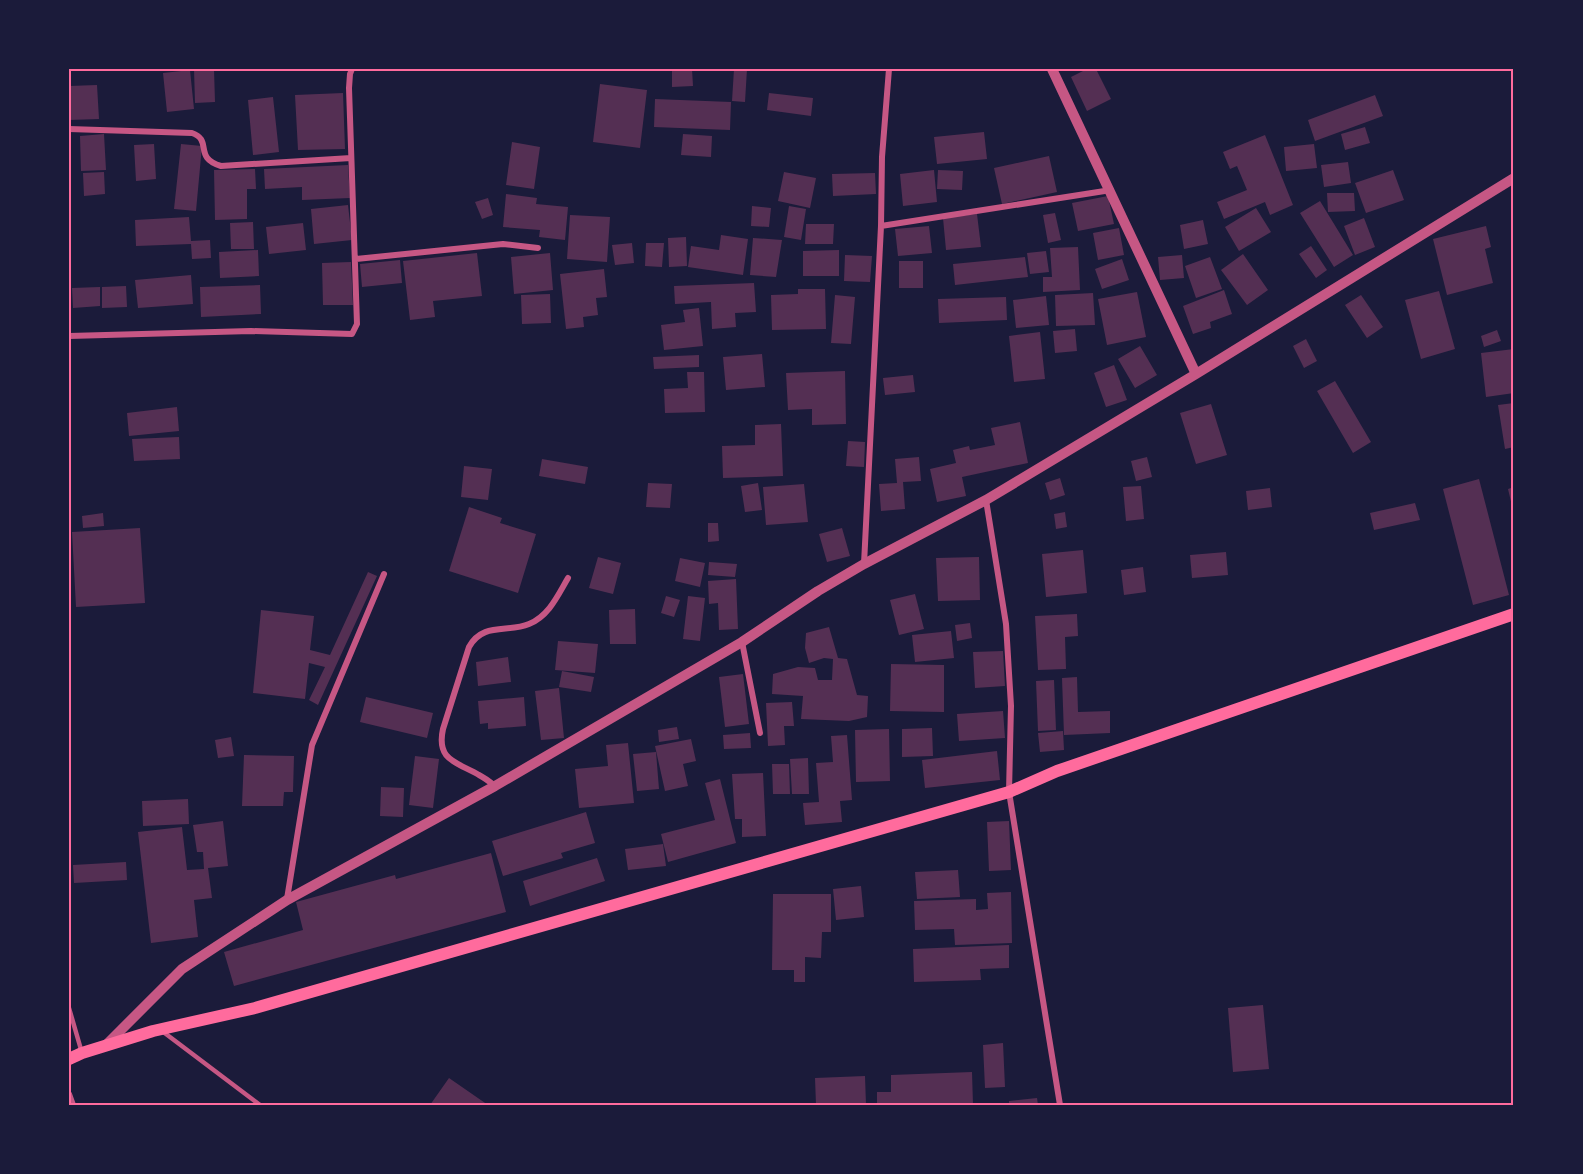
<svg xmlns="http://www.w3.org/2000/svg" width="1583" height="1174" font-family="'Golos Text',sans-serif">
<rect width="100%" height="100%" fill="#1b1b3a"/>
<path fill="#542f53" d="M194,69H214L215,102L195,103Z
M672,69H692L693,86L672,87Z
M734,69H747L745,102L732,101Z
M1087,69H1096L1111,99L1087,111L1071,77Z
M190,70L194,109L167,112L163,73Z
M600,84L647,90L640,148L593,142Z
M97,85L99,119L69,120V86Z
M343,93L345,149L298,150L295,95Z
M769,93L813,98L811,116L767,110Z
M1375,95L1383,116L1315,141L1308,120Z
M273,97L279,152L253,155L248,100Z
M655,99L731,102L730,130L654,127Z
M1365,127L1370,143L1345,150L1341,134Z
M984,132L987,159L937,164L934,137Z
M104,134L106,170L81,171L80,136Z
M683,134L712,136L711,157L681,155Z
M1265,135L1293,205L1270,215L1265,202L1224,219L1217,202L1247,190L1237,166L1230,169L1223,152Z
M512,142L540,147L534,189L506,185Z
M154,144L156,179L136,181L134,145Z
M181,144L202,146L196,211L174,209Z
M1314,144L1317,168L1286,171L1284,147Z
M1049,156L1057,192L1002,204L994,168Z
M1348,162L1351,183L1324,187L1321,165Z
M348,165L350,198L302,200V187L265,189L264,169Z
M255,169L256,189H247V219L215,220L214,170Z
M934,170L937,202L903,206L900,174Z
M938,170L963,171L962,190L937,189Z
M1393,170L1404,200L1366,213L1355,183Z
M104,172L105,194L84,196L83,173Z
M784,172L816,178L810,208L778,201Z
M875,173L876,194L833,196L832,174Z
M1327,193H1354L1355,211L1328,212Z
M506,194L537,198L536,204L568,207L565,240L539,237L540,230L503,227Z
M1108,196L1114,224L1078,231L1072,203Z
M488,198L493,215L482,219L475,202Z
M1320,201L1353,255L1334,267L1300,213Z
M348,205L352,240L314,244L311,209Z
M752,206L771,208L769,227L751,226Z
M789,206L806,209L801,240L784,237Z
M1256,208L1271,232L1239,251L1225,227Z
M1055,213L1061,240L1048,243L1043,215Z
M977,214L981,247L946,250L943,218Z
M570,215L610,217L607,262L567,259Z
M189,217L191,241L210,240L211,258L192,259L191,244L136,246L135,220Z
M1364,218L1375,247L1355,255L1344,226Z
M1203,220L1208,244L1184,249L1180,225Z
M253,222L254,249H231L230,223Z
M303,223L306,250L269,254L266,227Z
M806,224H834L833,244H805Z
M929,226L932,253L898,256L895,229Z
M1486,226L1491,247L1485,249L1493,283L1447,295L1433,239Z
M1119,228L1124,255L1098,260L1093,233Z
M721,235L748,239L743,275L688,267L691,246L719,250Z
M686,237L687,266L669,267L668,238Z
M753,238L782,240L776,277L750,275Z
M632,243L634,263L615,265L612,245Z
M646,243H664L662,267L645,266Z
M1311,246L1327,270L1316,278L1299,254Z
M1078,247L1080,290L1043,292V277H1052L1050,248Z
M258,250L259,276L220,278L219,252Z
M839,250V276H803V251Z
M1046,251L1049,272L1030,274L1027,253Z
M477,253L482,296L433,301L435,317L410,320L403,261Z
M550,253L553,290L514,294L511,257Z
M1243,254L1268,290L1247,305L1221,270Z
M845,255L872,256L870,282L844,281Z
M1182,255L1184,278L1160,280L1158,257Z
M1025,257L1028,277L955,285L953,264Z
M1210,257L1222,289L1196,298L1185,266Z
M1122,259L1129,280L1102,289L1095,269Z
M400,260L402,283L362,287L360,264Z
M899,261H923V288H899Z
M351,262L353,305H323L322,263Z
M604,269L607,297L596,298L598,315L583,317L584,327L566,329L560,274Z
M191,275L193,304L138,308L135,280Z
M754,283L756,312L735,313L736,327L712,329L711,302L675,304L674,286Z
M260,285L261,314L201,317L200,287Z
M126,286L127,307L102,308V287Z
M100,287V306L73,308L72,288Z
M798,289H825L826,329L772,330L771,295L798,294Z
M1224,290L1232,314L1210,322L1211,328L1193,334L1183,306Z
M1439,291L1455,349L1421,359L1405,300Z
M1137,292L1146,337L1107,345L1098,299Z
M1093,293L1095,325L1056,326L1055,295Z
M550,294L551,323L522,324L521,295Z
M835,295L855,297L851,344L831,343Z
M1361,295L1383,327L1367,338L1345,305Z
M1046,296L1049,325L1016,328L1013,300Z
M1006,297L1007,320L939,323L938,299Z
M699,308L703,346L664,350L661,325L685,322L683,310Z
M1075,329L1077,351L1055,353L1053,331Z
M1497,330L1501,341L1484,347L1481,336Z
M1040,332L1045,379L1014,382L1009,336Z
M1306,339L1317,361L1304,368L1293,346Z
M1140,346L1157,375L1135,388L1118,359Z
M1514,349V393L1486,397L1481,353Z
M762,354L765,387L726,390L723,357Z
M699,355V367L654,369L653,357Z
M1114,365L1127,400L1106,407L1094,373Z
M845,371L846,424L812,425V409L788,410L786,373Z
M687,372H704L705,412L665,413L664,389L688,388Z
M913,375L915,392L885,395L883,378Z
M1335,381L1371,442L1353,453L1317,391Z
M1514,403V447L1505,449L1498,405Z
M1211,404L1227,455L1196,464L1180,413Z
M177,407L179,431L129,436L127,413Z
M1020,422L1028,463L962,477L966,496L937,502L930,469L956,463L953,450L969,446L970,450L995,445L991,428Z
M781,424L783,476L723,478L722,446L755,445V425Z
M179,437L180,459L134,461L132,439Z
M848,441L865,442L864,467L846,466Z
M919,457L921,481L903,482L905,509L881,511L879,484L897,483L895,459Z
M1147,457L1152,477L1136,481L1131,461Z
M542,459L588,467L585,484L539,476Z
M464,466L492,469L488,500L461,497Z
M1060,478L1065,495L1050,500L1045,483Z
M1479,479L1509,595L1473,605L1443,489Z
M648,483L672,484L670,508L646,507Z
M758,483L762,510L745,512L741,486Z
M804,484L808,522L766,525L763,487Z
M1141,486L1144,519L1126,521L1123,487Z
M1514,487V510H1513L1508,489Z
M1270,488L1272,507L1248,510L1246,491Z
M1415,503L1420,520L1374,530L1370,513Z
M469,507L502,518L500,523L536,534L518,593L449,571Z
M1065,512L1067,527L1056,529L1054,514Z
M103,513L104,526L83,528L82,516Z
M708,523H718L719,541L708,542Z
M140,528L145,603L76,607L72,532Z
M842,528L850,556L827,562L819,534Z
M1083,550L1087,593L1046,597L1042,554Z
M1226,552L1228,575L1192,578L1190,555Z
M598,557L621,563L613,594L589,588Z
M979,557L980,600L938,601L936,558Z
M680,558L705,563L700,587L675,581Z
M709,562L737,564L735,577L708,575Z
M1143,567L1146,592L1124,595L1121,570Z
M368,572L377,576L318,705L309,700L325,667L309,663L305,699L253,693L261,610L314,616L310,650L330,655Z
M736,579L738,629L719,630L718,603L709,604L708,581Z
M915,594L924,629L899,635L890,600Z
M666,596L680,600L674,617L661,613Z
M688,596L705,598L700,641L683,639Z
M635,609L636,644H610L609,610Z
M1077,614L1078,636L1065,637L1066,669L1038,670L1035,616Z
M970,623L972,638L957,641L955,625Z
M829,627L838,658L847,659L857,695L868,696L867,717L849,721L801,719L803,696L772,694L773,674L798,667L815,668L818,680H832L833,659L824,658L809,663L805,648L806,633Z
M951,631L954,658L915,662L912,635Z
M558,641L598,644L595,673L555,670Z
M1003,651L1005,686L975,688L973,652Z
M508,657L511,682L478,686L476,662Z
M891,664L944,665V712L890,711Z
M562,671L594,677L591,692L559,687Z
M743,674L749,724L725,727L719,677Z
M1077,677L1078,712L1110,711V733L1064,735L1062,678Z
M1054,680L1056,730L1038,731L1036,681Z
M559,688L564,738L541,740L535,691Z
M366,697L433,713L427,738L360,722Z
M524,697L526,726L488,729V723L480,724L478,701Z
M792,702L794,726H784L785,745L768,746L766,703Z
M1003,711L1005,738L959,741L957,714Z
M677,727L679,739L659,742L658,730Z
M932,728L933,756L902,757V729Z
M889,729L890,781L856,782L855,730Z
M1063,731L1064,750L1040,752L1038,733Z
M750,733L751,748L724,749L723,735Z
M847,735L852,800L840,801L842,822L805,825L803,803L819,802L816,763L833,762L831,736Z
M231,737L234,756L218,758L215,740Z
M691,739L696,761L683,764L688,786L665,791L655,746Z
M628,743L634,803L579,808L575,769L608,766L606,745Z
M997,751L1000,780L925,788L922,760Z
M656,752L659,789L637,791L633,754Z
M244,755L294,756L293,792H284L283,806H242Z
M415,756L439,759L433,808L409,805Z
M808,758L809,794H792L790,759Z
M772,764H789L790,794H773Z
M763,773L766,836L742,837V819H735L732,774Z
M720,779L736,843L668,862L661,834L715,820L705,783Z
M381,787L404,788L403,817L380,816Z
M188,799L189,824L143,826L142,801Z
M586,812L595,843L561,853L563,858L503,876L492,841Z
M223,821L228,866L208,868L212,898L194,900L198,937L151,943L138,832L182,827L187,870L204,869L203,852H197L193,825Z
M1009,821L1011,870L989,871L987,822Z
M663,844L666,866L628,870L625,849Z
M491,853L506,912L234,986L224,952L303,930L296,902L395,875L396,879Z
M597,858L605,881L530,906L523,881Z
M126,862L127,880L74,883L73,865Z
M958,870L960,897L917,899L915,872Z
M861,886L864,917L836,920L833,889Z
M1011,892L1012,943L955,945L954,929L915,930L914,901L976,899V910L988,909L987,893Z
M773,894H831V932H822L821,958L805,957V982H794V970H772Z
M1009,945V968L980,969L981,980L914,982L913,949Z
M1263,1005L1269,1069L1233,1072L1228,1008Z
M1003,1043L1005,1087L985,1088L983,1045Z
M972,1072L973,1105H877V1092H891V1075Z
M865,1076L866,1105H816L815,1078Z
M449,1078L488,1105H430Z
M1037,1098L1038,1105H1009V1101Z"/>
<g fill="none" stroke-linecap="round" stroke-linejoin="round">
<path stroke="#c65784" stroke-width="4.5" d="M69,1008L82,1053
M162,1031L260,1105"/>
<path stroke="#c65784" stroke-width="6" d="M69,129L192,133C213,140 193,158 221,166L351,158
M881,226L1111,190
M356,259L503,244L538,248
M69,336L251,331L352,334L357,324L349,88L350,74L352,69
M986,500L1006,624L1011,706L1009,792L1060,1105
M864,564L881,226L882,157L889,69
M742,642L760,733
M495,786C490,782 485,778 479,775C457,762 436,761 443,729L469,647C483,622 507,633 529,624C549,616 558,595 568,578
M287,899L312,745L384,574
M69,1094L73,1105"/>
<path stroke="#c65784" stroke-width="10" d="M1052,69L1196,374
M105,1046L182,969L287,900L495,786L742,642L818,591L864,564L986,500L1196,374L1514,178"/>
<path stroke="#ff6b9d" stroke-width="12" d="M69,1059L82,1053L153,1031L255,1008L1009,792L1057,771L1514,614"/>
</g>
<rect width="1583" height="1174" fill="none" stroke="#1b1b3a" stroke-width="141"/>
<rect x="70" y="70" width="1442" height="1034" fill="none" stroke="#ff6b9d" stroke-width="2"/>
</svg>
